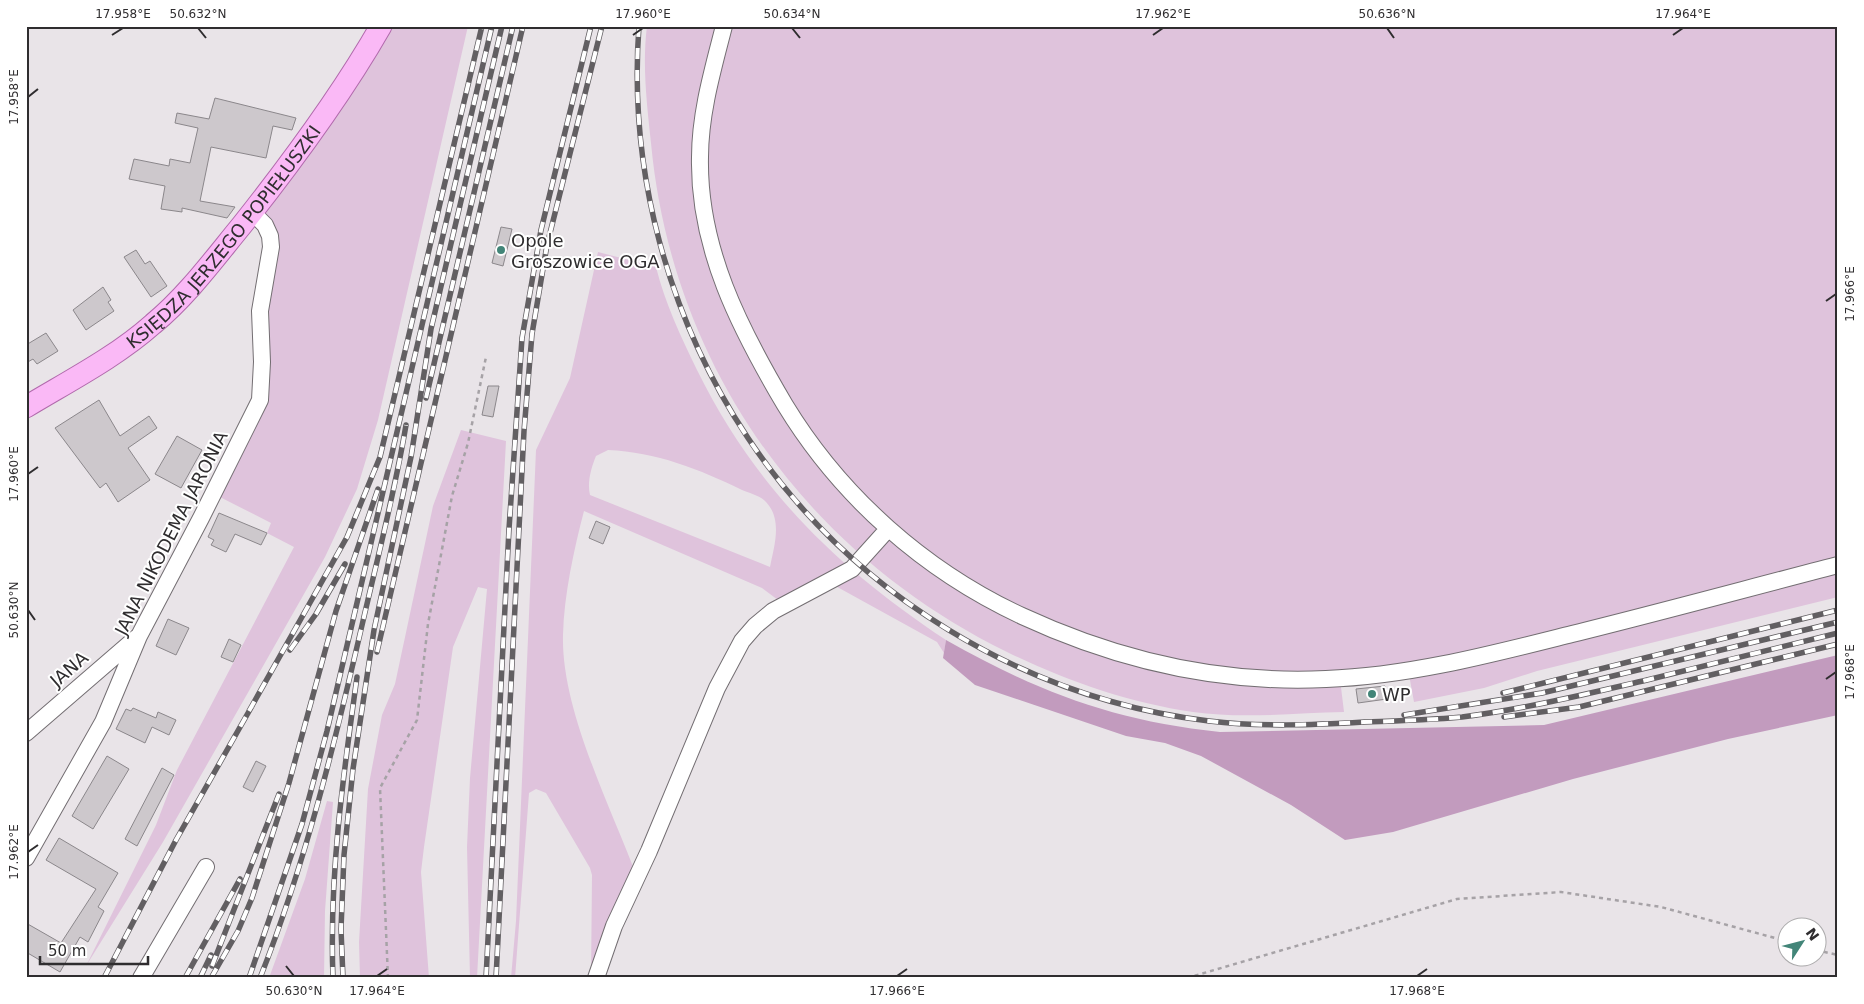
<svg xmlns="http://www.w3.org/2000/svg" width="1864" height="1004" font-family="'DejaVu Sans',sans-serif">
<rect width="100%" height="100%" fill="#e9e4e8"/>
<path fill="#dfc3dc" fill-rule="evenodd" d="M381,26H468L378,420L357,489L325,557L163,842L86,966L156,825L177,770L294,547L267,533L271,523L214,494L252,418L271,247L252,212Z
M647,26H1838V597L1537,671L1484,688L1414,702L1408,669L1340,679L1344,712C1294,713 1242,719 1193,712C1129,703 1064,680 1007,652C806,553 672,367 651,143C647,105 642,65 647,26Z
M598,252L656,267C665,303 681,337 697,370C756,489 836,567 946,640L944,653L937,642L830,583L786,606L762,588L584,511C574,549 564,595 563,635C561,710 611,807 637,877L591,978L592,875L590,868L546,793L536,789L529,793L515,978H511L516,921L536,450L570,378ZM608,450C656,452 699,469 742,490C749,493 761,496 766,502C783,520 774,546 770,567L590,495C587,483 591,468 596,456Z
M461,430L506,441L477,978H470L467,847L470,778L487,589L478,587L453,647L424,847L421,872L429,978H360L359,942L368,789L382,715L395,684L433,506Z
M327,801L333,802L325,911L324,978H269L305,879Z"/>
<path fill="#c29bbe" d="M946,640C1038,692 1114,721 1220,732L1544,725L1838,655V715L1728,739L1573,779L1393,832L1345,840L1291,805L1201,756L1165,743L1126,736L975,685L943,658Z"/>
<path fill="#cdc8cc" stroke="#8b878b" d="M215,98L296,118L292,130L273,126L266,158L211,147L200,201L235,207L227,218L182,208V212L161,209L165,186L129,179L134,159L169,166L170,159L190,163L198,128L175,123L177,113L209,119Z
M501,227L512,229L503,266L492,263Z
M136,250L145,264L150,261L167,286L151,297L124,257Z
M103,287L111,300L108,302L114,311L86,330L73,310Z
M46,333L58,351L37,364L33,359L26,363V345Z
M488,386H499L493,417L482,415Z
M99,400L120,436L149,416L157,428L128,448L150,480L118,502L106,483L100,488L55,428Z
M177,436L202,450L181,488L155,474Z
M219,513L267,533L261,545L235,534L226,552L211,545L214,540L208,537Z
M596,521L610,527L603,544L589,538Z
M168,619L189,628L176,655L156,646Z
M229,639L241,645L233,662L221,657Z
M1385,686L1387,699L1358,703L1356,689Z
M133,708L156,718L158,712L176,720L169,735L152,727L145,743L116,729L126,709L131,711Z
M107,756L129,769L93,829L72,816Z
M256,761L266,766L253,792L243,787Z
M162,768L174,775L137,846L125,839Z
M59,838L118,873L98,907L104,911L88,942L80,937L60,972L26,952V923L61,943L96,889L46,860Z"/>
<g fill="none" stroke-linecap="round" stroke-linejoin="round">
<g stroke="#736e72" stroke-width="18">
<path id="minor" d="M724,26C713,69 700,113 700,157C698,248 740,329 785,405C841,497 925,571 1022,616C1117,660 1220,684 1326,679C1409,676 1492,654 1572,634C1661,612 1749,588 1838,565
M26,733L136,638
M26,858L103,722L139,636L201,518L260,400L262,362L260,311L271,247L270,236L265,225L252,212
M141,978L206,867
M596,978L614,926L649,851L717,688L742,641L755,626L773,611L852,569L888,529"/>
</g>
<g stroke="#b16aac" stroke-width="23">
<g id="major">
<path id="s1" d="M26,407C69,381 116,357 153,324C187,296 214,259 242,225C292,162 341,96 381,26"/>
</g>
</g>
<path stroke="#a6a2a6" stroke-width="2.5" stroke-dasharray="4 4" stroke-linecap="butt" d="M1816,950L1838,955
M388,978L380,788L417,720L428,624L452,496L468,443L486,357
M1187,978L1457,899L1561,892L1661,907L1786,941"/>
<use href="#minor" stroke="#fff" stroke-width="16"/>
<use href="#major" stroke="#fab9f6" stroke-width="21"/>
<g stroke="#625f62" stroke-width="5.5">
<path id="rail" d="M639,26C628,171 668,318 748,438C851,593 1024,699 1209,721C1260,727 1312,725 1364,722C1397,721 1430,720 1462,717C1525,709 1586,694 1647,680C1710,664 1774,649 1838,633
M426,398L513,26
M290,650L316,614L345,564
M377,652L523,26
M1503,693L1838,610
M249,711L347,537L380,457L482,26
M1404,715L1542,693L1838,622
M1504,717L1579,707L1838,644
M212,966L279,794
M104,978L176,840L252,706
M185,978L240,879
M200,978L211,955
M211,978L238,931L252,898L289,783L336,611L378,489
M249,978L302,824L327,731L492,26
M260,978C306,862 335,742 363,621C378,556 395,491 406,425
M333,978C329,876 343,777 357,677
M343,978L341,929L344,855L353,769L374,630L411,457L431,329L502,26
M486,978L509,529L522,338L541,230L591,26
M496,978L524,431L532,334L547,245L602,26"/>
</g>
<use href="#rail" stroke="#fff" stroke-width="4" stroke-dasharray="11" stroke-linecap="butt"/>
</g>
<path fill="none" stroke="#2f2d2f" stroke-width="2" d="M198,28L206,38M792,28L800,38M1387,28L1394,38M112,35L123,28M633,35L643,28M1153,35L1163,28M1673,35L1683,28M28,97L38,89M1826,301L1836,294M28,474L38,467M28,610L35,620M1826,679L1836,672M28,852L38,845M286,966L294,976M377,976L387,969M897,976L907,969M1417,976L1427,969"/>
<g fill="#428578" stroke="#fff" stroke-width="2">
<circle cx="501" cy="250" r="5"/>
<circle cx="1372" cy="694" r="5"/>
</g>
<g text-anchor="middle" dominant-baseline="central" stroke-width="4" stroke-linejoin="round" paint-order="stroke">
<g font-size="18" fill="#2f2d2f" stroke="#fff">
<text stroke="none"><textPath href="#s1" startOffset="264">KSIĘDZA JERZEGO POPIEŁUSZKI</textPath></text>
<text transform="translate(171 533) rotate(-63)">JANA NIKODEMA JARONIA</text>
<text transform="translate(69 669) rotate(-41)">JANA</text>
</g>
<g font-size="18" fill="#2f2d2f" stroke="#fff" text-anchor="start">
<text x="511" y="240">Opole<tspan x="511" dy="21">Groszowice OGA</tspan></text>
<text x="1382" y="694">WP</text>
</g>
</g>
<rect width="1864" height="1004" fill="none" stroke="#ffffff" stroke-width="55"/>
<g transform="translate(1802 942) rotate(54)"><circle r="24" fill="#ffffff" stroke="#acabac"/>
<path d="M0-4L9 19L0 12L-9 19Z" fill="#428578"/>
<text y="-8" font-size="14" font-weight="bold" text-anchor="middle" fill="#2f2d2f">N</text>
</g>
<path d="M40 956v8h108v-8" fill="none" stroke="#2f2d2f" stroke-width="2.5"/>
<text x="48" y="956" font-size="15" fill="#2f2d2f" stroke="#ffffff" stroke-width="4" paint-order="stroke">50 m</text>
<rect x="28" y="28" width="1808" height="948" fill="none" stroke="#2f2d2f" stroke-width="2"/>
<g font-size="12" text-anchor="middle" fill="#2f2d2f">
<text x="123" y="18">17.958°E</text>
<text x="198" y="18">50.632°N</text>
<text x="643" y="18">17.960°E</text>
<text x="792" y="18">50.634°N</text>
<text x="1163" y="18">17.962°E</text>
<text x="1387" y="18">50.636°N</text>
<text x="1683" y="18">17.964°E</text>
<text transform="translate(14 97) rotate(-90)" y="4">17.958°E</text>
<text transform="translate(1850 294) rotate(-90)" y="4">17.966°E</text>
<text transform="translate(14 474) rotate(-90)" y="4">17.960°E</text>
<text transform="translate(14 610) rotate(-90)" y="4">50.630°N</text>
<text transform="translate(1850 672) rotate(-90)" y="4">17.968°E</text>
<text transform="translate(14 852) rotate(-90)" y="4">17.962°E</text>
<text x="294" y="995">50.630°N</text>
<text x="377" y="995">17.964°E</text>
<text x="897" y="995">17.966°E</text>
<text x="1417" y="995">17.968°E</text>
</g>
</svg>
